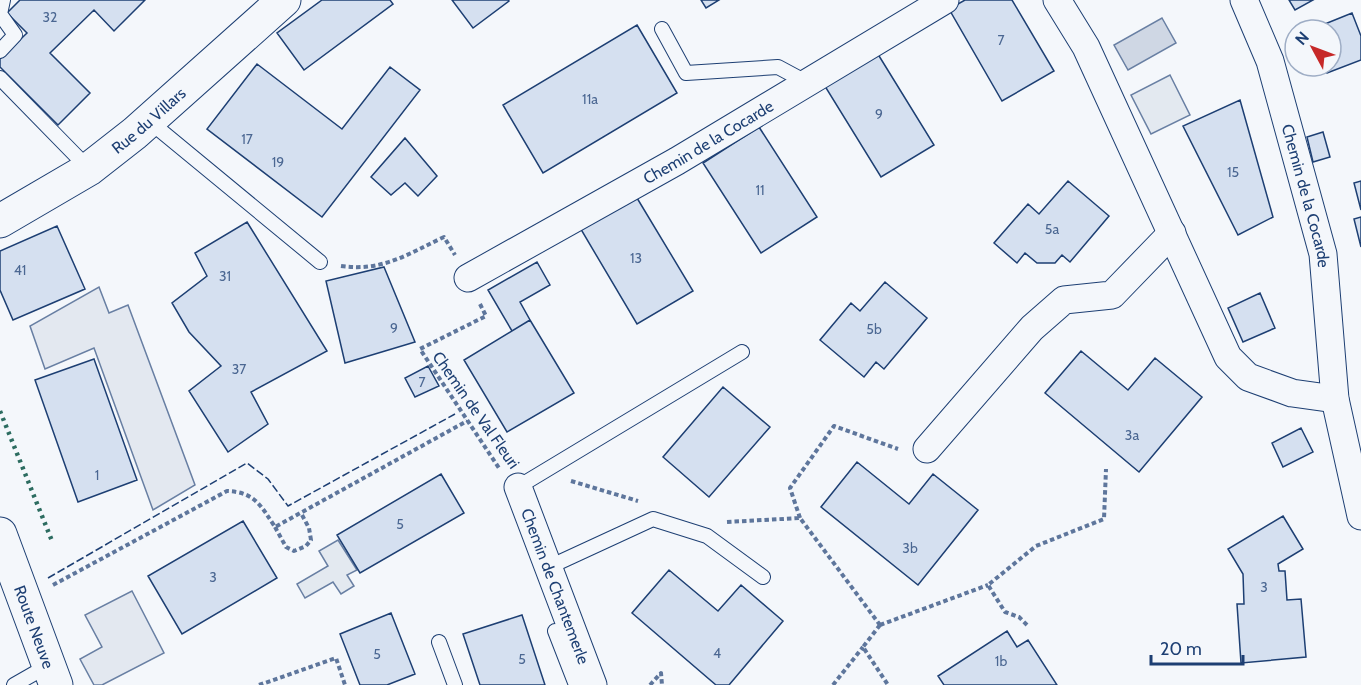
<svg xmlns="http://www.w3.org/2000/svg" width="1361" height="685" font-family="Cabin,sans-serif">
<rect width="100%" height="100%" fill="#f4f7fb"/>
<path fill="#e3e9f0" stroke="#687fa3" stroke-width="1.5" d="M1170,75L1190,115L1151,134L1131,95Z
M338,540L357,570L347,575L354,586L341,594L333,582L305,598L297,584L328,566L319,551Z"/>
<path fill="#e3e8f0" stroke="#687fa3" stroke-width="1.5" d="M99,287L109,313L128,305L195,485L153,510L94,348L45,369L30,326Z
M132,591L164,653L102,685H94L80,659L102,647L85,615Z"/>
<path fill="#cfd7e4" stroke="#687fa3" stroke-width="1.5" d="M1162,18L1176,43L1128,70L1114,45Z"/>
<path fill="#d5e0f0" stroke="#1d3f73" stroke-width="1.5" d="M20,0H145L114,31L94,10L50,53L90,93L58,125L0,67V59L27,33L7,13Z
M322,0H390L393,4L304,70L277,33Z
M452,0H508L509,1L473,28Z
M701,0H719L706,8Z
M965,0H1012L1054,71L1002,101L949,9Z
M1289,0H1313L1295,10Z
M1352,13L1361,36V60L1327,73L1324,66H1331V30H1310Z
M637,25L677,93L543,173L503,105Z
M876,51L934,145L881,177L823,83Z
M257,64L342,129L390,67L420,90L322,217L207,129Z
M1240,100L1273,217L1238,235L1183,126Z
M759,127L817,217L761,253L703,163Z
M1323,132L1330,157L1313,162L1307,137Z
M405,138L437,176L418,196L405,183L391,195L371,177Z
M1068,181L1109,216L1070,262L1062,255L1055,263H1037L1025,253L1017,263L994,243L1028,204L1039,214Z
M1361,181V210L1354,183Z
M634,193L693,291L637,324L579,226Z
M1361,217V247L1354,219Z
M247,222L327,351L251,392L268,424L228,452L189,391L221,366L189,332L172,303L207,276L195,253Z
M57,226L85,289L13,320L0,290V251Z
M537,262L550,285L520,302L530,320L512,331L488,290Z
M384,267L415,342L345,363L326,281Z
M885,282L927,318L884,369L876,362L864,377L820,340L851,303L860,311Z
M1260,293L1275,328L1243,342L1228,308Z
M530,320L574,393L507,432L464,360Z
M1081,351L1128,390L1155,358L1202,397L1139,472L1045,393Z
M94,359L137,480L78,502L35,380Z
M428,366L439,386L415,397L405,378Z
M723,387L770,427L709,497L663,457Z
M1301,428L1313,452L1283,467L1272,443Z
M857,462L909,504L933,474L978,510L918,585L821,507Z
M441,474L464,513L360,573L337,535Z
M1283,516L1303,549L1278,564L1279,571H1285L1287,600L1301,599L1306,657L1241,663L1237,604H1244L1243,574L1228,549Z
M243,521L277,578L182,634L148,576Z
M669,570L718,611L741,585L783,621L729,685H716L632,613Z
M391,613L415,674L387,685H360L340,634Z
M522,615L545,685H480L463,634Z
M1007,631L1017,647L1028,640L1057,685H944L938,676Z"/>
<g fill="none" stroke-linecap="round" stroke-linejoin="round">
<g stroke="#1d3f73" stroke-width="16">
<path id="service" d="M662,29L686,73L778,67L806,82
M0,51L15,35L0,14L3,0
M0,78L89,169
M149,121L320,262
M518,487L742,352
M549,567L653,519L707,536L763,577
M555,631L576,685
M439,642L455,685
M14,685L49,665"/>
</g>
<g stroke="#1d3f73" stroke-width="29">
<g id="minor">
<path d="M1057,0L1086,47L1228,357L1248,377L1292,393L1335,399"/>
<path id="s1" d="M1244,0L1270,61L1323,254L1335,399L1361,516"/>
<path id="s2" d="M468,278L677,161L945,0"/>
<path d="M927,449L1032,328L1064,300L1112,295L1172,233"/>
<path id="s3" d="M518,487L593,685"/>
</g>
</g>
<g stroke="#1d3f73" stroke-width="35">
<g id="tertiary">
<path id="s4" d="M0,534L56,685"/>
</g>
</g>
<g stroke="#1d3f73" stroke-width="35">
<g id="secondary">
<path id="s5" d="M0,221L89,169L135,133L284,0"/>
</g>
</g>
<path stroke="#5e769c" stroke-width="4" stroke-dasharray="4.5 3" stroke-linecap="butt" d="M341,266C382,272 408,254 444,237L455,255
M480,304L486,316L420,349L499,468
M571,481L638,501
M800,518L790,488L834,426L898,449
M727,522L800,518L880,625
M275,527L286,547L294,551L306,546L311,540L309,528L301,513
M53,585L227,491C255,492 261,506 275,527L467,421
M880,625L988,585
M880,625L863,647L888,685
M1027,625L1019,617L1005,612L988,585L1036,546L1104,519L1106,469
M259,685L336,658L345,685
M650,685L661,673L662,685
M833,685L863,647"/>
<use href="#service" stroke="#f4f7fb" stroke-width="14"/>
<use href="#minor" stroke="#f4f7fb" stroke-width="27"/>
<use href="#tertiary" stroke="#f4f7fb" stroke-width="33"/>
<use href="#secondary" stroke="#f4f7fb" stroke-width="33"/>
<path stroke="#2c6c60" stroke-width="4.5" stroke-dasharray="3 4.5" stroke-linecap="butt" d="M0,411L52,541"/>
<path stroke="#1d3f73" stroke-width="1.5" stroke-dasharray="8 3" stroke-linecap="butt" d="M48,578L247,463L268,479L288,506L455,414"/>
</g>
<g text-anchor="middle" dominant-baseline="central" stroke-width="4.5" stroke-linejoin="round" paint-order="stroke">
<g font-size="14" fill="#4b6792">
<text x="50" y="17">32</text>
<text x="1001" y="40">7</text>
<text x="590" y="99">11a</text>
<text x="879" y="114">9</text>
<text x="247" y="139">17</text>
<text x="278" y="162">19</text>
<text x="1233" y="172">15</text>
<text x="760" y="190">11</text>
<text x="1052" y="229">5a</text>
<text x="636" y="258">13</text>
<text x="20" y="270">41</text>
<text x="225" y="276">31</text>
<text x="394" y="328">9</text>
<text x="874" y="329">5b</text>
<text x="239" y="369">37</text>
<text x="422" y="382">7</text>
<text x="1132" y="435">3a</text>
<text x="97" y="475">1</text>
<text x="400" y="524">5</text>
<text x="910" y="548">3b</text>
<text x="213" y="577">3</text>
<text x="1264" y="587">3</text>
<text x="717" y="653">4</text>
<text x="377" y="654">5</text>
<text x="522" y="659">5</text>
<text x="1001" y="661">1b</text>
</g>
<g font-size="16" fill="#1d3f73" stroke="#f4f7fb">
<text stroke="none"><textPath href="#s5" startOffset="180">Rue du Villars</textPath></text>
<text stroke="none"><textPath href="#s2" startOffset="276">Chemin de la Cocarde</textPath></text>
<text stroke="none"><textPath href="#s1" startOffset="206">Chemin de la Cocarde</textPath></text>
<text transform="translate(476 410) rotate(55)">Chemin de Val Fleuri</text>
<text stroke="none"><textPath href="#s3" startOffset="106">Chemin de Chantemerle</textPath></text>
<text stroke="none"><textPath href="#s4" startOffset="99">Route Neuve</textPath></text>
</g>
</g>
<g transform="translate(1313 48) rotate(311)"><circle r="28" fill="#f4f7fb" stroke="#9eadc5" stroke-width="1.5"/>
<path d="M0-4.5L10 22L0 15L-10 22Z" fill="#c62828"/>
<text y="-9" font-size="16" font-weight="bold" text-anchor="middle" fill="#1d3f73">N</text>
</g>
<path d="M1151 655v9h92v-9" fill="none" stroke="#1d3f73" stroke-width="3"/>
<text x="1160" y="655" font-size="18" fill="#1d3f73" stroke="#f4f7fb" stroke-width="4.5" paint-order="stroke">20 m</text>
</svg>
